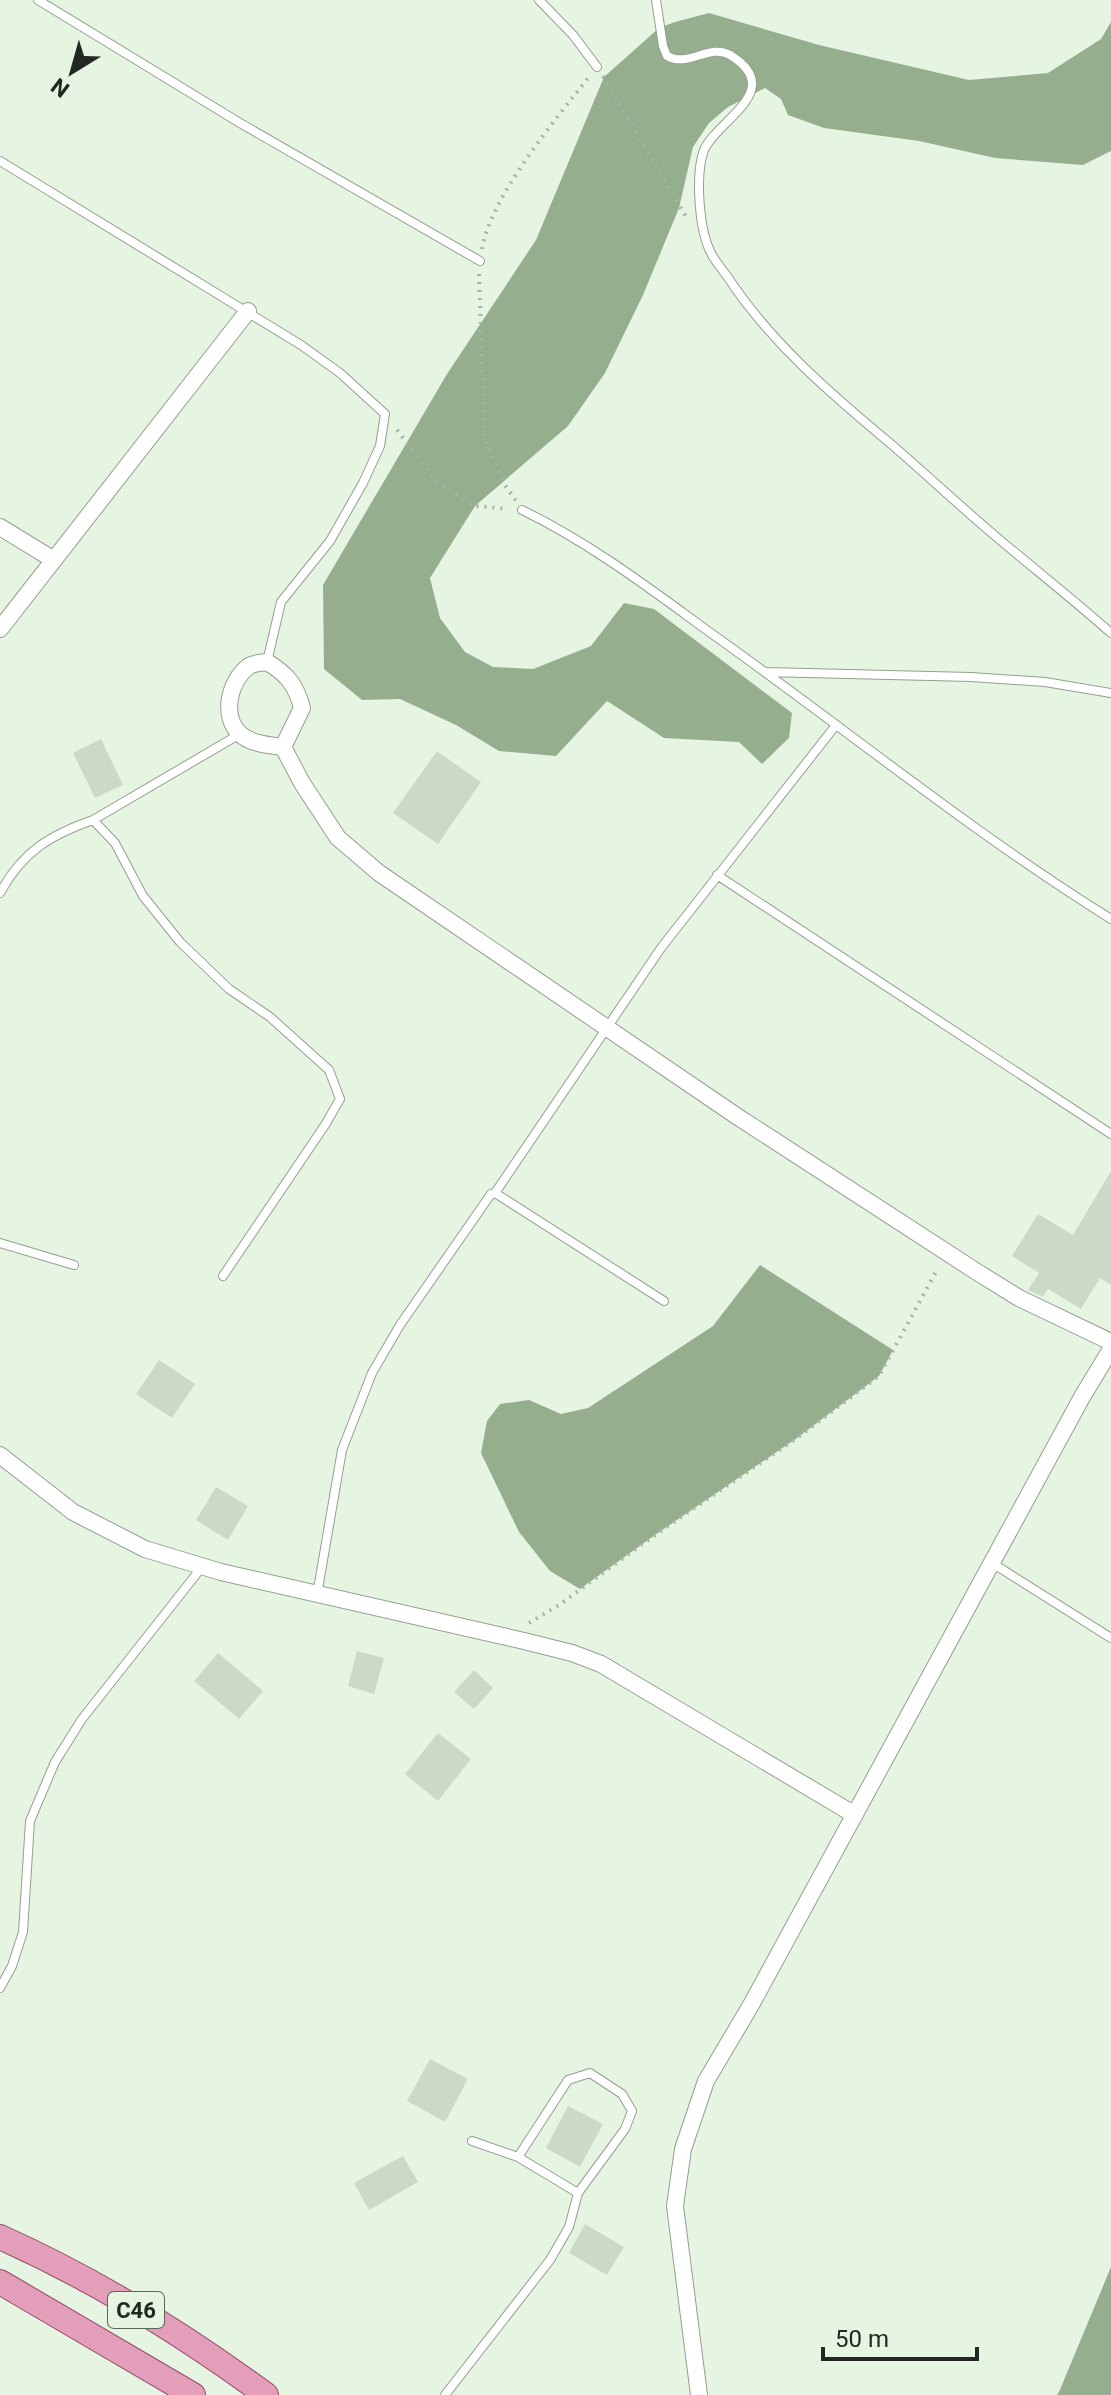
<svg xmlns="http://www.w3.org/2000/svg" width="1111" height="2395" font-family="Roboto,sans-serif">
<rect width="100%" height="100%" fill="#e6f5e2"/>
<path fill="#95af8e" d="M709,13L819,45L969,80L1048,73L1101,39L1111,22V151L1083,165L995,158L919,141L824,128L788,115L781,99L765,88L728,107L709,123L693,147L679,208L643,295L605,373L568,426L475,506L430,578L440,618L465,652L493,667L533,669L591,646L624,603L654,609L792,713L789,738L762,764L739,742L664,738L607,701L556,756L499,751L456,725L400,699L362,700L324,669L323,585L447,374L536,240L604,77L659,28L675,22Z
M760,1265L893,1350L879,1376L797,1438L655,1535L580,1589L550,1571L519,1532L481,1453L487,1421L500,1404L529,1400L561,1414L588,1408L713,1326Z
M1111,2267V2395H1057L1059,2392Z"/>
<path fill="#cbdac7" d="M101,739L123,785L95,798L73,753Z
M437,751L481,782L438,844L393,813Z
M1111,1171V1285L1100,1278L1081,1309L1048,1289L1043,1297L1028,1290L1039,1273L1012,1256L1038,1214L1073,1235Z
M159,1360L195,1384L172,1418L136,1394Z
M216,1487L248,1506L228,1540L196,1520Z
M357,1651L384,1658L374,1694L348,1686Z
M218,1653L263,1691L239,1719L194,1681Z
M474,1670L493,1688L474,1709L454,1692Z
M438,1733L471,1759L438,1801L405,1774Z
M430,2059L468,2079L445,2122L407,2101Z
M568,2106L603,2124L580,2167L546,2148Z
M403,2156L418,2182L369,2210L354,2183Z
M585,2224L624,2247L607,2275L569,2253Z"/>
<g fill="none" stroke-linecap="round" stroke-linejoin="round">
<g stroke="#92a08e" stroke-width="10">
<path id="lane" d="M38,0L240,123L480,261
M539,0L573,35L597,67
M656,0L663,46L667,56C688,68 710,43 730,55C787,90 717,120 704,150C695,174 699,228 710,251C714,260 721,268 727,276C770,342 831,394 891,444C928,476 963,509 1000,540C1037,571 1075,601 1111,633
M0,161L301,345L340,373L385,414L380,446L363,483L330,541L281,602L267,662
M522,510C592,544 653,591 715,636C847,730 973,833 1111,919
M766,672L971,677L1045,682L1111,693
M93,820L240,734
M717,875L1111,1134
M0,893C22,852 50,835 93,820L115,843L143,896L180,942L229,989L270,1017L329,1070L340,1099L325,1125L223,1276
M495,1193L664,1301
M0,1243L74,1265
M992,1563L1111,1638
M317,1595L342,1450L372,1373L400,1325L491,1194L495,1193L661,948L836,725
M0,1988L12,1966L23,1932L30,1821L55,1762L82,1719L202,1567
M518,2157L568,2080L590,2073L622,2094L632,2111L625,2129L578,2193
M445,2395L550,2260L569,2227L578,2193L518,2157L472,2141"/>
</g>
<g stroke="#92a08e" stroke-width="18">
<path id="street" d="M0,527L54,560
M0,629L248,311
M267,662C287,674 296,685 302,708L283,747C269,745 251,744 240,734C221,716 229,681 249,666C254,663 260,663 267,662Z
M283,747L302,783L338,838L379,873L738,1117L977,1272L1019,1298L1111,1342
M0,1455L73,1512L145,1549L221,1572L524,1641L572,1653L601,1664L855,1815
M699,2395L675,2206L683,2149L706,2081L751,2005L1082,1397L1111,1349"/>
</g>
<g stroke="#944a66" stroke-width="26">
<path id="primary" d="M0,2237C94,2279 183,2334 266,2395
M0,2282L193,2395"/>
</g>
<path stroke="#a6b2a3" stroke-width="4" stroke-dasharray="2 6" stroke-linecap="butt" d="M603,76L688,220
M482,249C490,198 555,120 588,78
M479,274L485,439L505,485L516,501
M397,430L436,481L475,506L508,509
M529,1623L559,1605L655,1535L797,1438L879,1376L938,1268"/>
<use href="#lane" stroke="#fff" stroke-width="8"/>
<use href="#street" stroke="#fff" stroke-width="16"/>
<use href="#primary" stroke="#e39eb9" stroke-width="24"/>
</g>
<g text-anchor="middle" dominant-baseline="central" stroke-width="6" stroke-linejoin="round" paint-order="stroke">
<rect fill="#e6f5e2" stroke="#5d665b" stroke-width="2" x="108" y="2292" width="56" height="36" rx="6"/>
<g font-size="22" font-weight="bold" fill="#222821">
<text x="136" y="2310">C46</text>
</g>
</g>
<g transform="translate(72 72) rotate(217)" stroke="#e6f5e2" stroke-width="6" paint-order="stroke">
<path d="M0-6L14 30L0 20L-14 30Z" fill="#222821"/>
<text y="-12" font-size="22" font-weight="bold" text-anchor="middle" fill="#222821">N</text>
</g>
<path d="M823 2347v12h154v-12" fill="none" stroke="#222821" stroke-width="4"/>
<text x="835" y="2347" font-size="24" fill="#222821" stroke="#e6f5e2" stroke-width="6" paint-order="stroke">50 m</text>
</svg>
